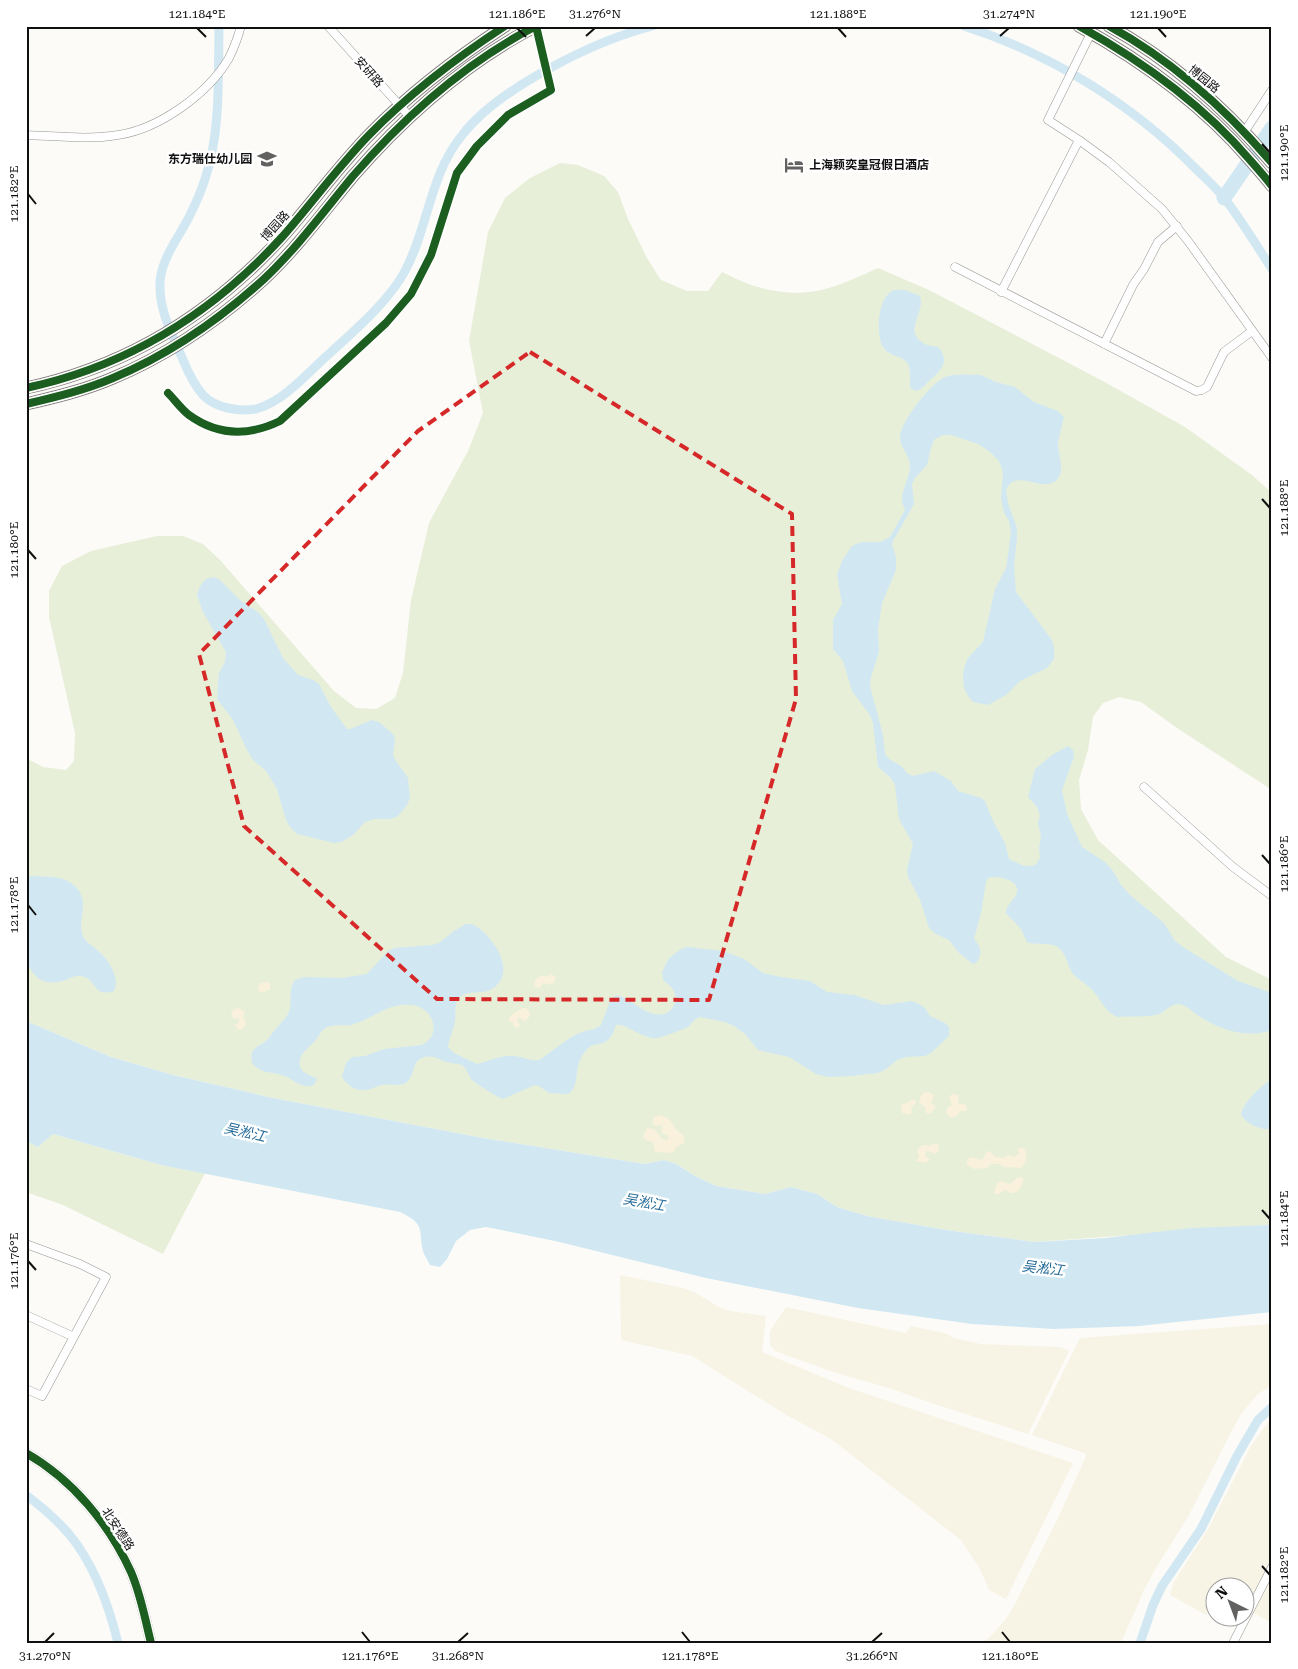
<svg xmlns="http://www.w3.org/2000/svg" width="1298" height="1669" font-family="'Roboto Serif','Noto Sans SC',serif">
<rect width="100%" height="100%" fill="#fcfbf7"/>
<path fill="#f7f4e5" d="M620,1275L683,1288L694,1292L719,1307L730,1311L766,1316L762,1352L849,1388L1073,1463L1006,1599L989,1590L980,1569L961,1540L831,1439L788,1416L692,1356L621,1340Z
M786,1307L906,1333L911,1326L948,1334L953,1338L980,1344L1060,1347L1069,1351L1028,1434L934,1404L892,1389L833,1372L775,1351L770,1345V1331Z
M1272,1324V1385L1257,1395L1241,1414L1228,1438L1188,1517L1157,1566L1144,1590L1121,1643H981L990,1637L1005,1620L1015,1604L1056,1522L1087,1454L1032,1435L1080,1338Z
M1272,1417V1561L1246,1610V1586H1216L1215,1597L1206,1615L1170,1595L1173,1583L1208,1529L1252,1444Z
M1272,1574V1623L1252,1612Z"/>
<path fill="#e7efd9" d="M560,163L578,165L604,176L618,192L628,219L647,258L661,280L687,291H708L722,272C733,277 746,284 758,287C806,301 835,288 878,268L929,290L1101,380L1185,427L1252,475L1272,493V790L1177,728L1141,702L1119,697L1103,703L1093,717L1088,750L1079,780L1081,809L1098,840L1226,957L1272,980V1225L1034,1242L946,1230L867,1216L837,1207L817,1194L791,1187L765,1194L716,1186L695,1176L676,1164L664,1160L645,1164L483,1138L273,1098L173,1075L111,1057L26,1021V758L43,767L66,770L74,761L75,733L49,617V591L62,566L91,551L157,536H183L203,544L221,561L334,691L356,708L376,709L395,698L403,673L411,600L429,523L468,451L483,413L469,341L488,232L505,198L530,178Z
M53,1134L161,1165L205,1173L163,1254L63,1205L26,1192V1141L38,1147Z"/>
<path fill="#f9f1dc" d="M551,974L556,977L554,983L548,985L543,983L540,988L535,987L534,985L536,979L541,975L547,977Z
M266,982L270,983V989L261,993L258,989C258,984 261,983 266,982Z
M239,1008L245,1012L243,1017L246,1023L243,1029L238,1030L235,1025L239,1022V1018L234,1019L231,1014L234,1009Z
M522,1008H526L529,1011L530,1016L525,1021L519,1017L517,1021L520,1024L518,1028L514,1027L513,1023L509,1021C510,1013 517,1012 522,1008Z
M925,1092H929L934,1095L931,1104L935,1105V1108L930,1114L926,1113L925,1107L919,1103L921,1096Z
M952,1094L959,1095L958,1104H965L967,1108L966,1111H960L957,1116L952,1118L949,1117L946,1111L948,1107L952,1105L949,1098Z
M913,1099L915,1100L916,1103L911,1107L912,1112L909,1115L902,1113L901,1109L902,1105Z
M660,1115C672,1119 670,1121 676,1129C681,1136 685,1131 684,1143L676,1147L673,1153L655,1152L653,1142L646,1140L643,1137L646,1129C656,1127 657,1132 662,1139L667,1140L669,1138L667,1135L663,1134L661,1131L663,1125L655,1126L652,1123L654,1117Z
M934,1143L939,1145L938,1152L935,1154L929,1151H926L925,1156L930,1159L926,1163L916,1161L919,1156L917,1151C920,1145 924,1144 929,1146Z
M1018,1148H1024C1028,1153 1026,1165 1021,1168L1004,1167L999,1164H991L987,1168L974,1169L966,1164L968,1159L970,1157L982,1160L987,1151L991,1152L995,1157H998L1003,1158L1009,1155L1013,1157L1019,1154Z
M1018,1177L1023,1178C1024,1183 1019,1193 1012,1193C1010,1193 1007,1191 1005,1190L999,1194H994L997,1183L1002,1181L1010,1184Z"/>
<path fill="#d1e8f3" d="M894,290H905L920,296C926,313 900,333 927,345C930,346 935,346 938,347C951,362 941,370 929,381C925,385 923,388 917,391L910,388C910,381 911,371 908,364C903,355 889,357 883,347C875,334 878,296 894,290Z
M981,375L996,382L1015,387L1034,402L1058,411L1064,417C1062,426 1059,435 1058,444C1058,456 1068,476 1052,483C1038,489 1015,469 1006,490L1008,503L1017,528V538L1014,566L1016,592L1052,640L1054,648V659L1047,668L1020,681L1006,695L988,705L973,702L968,696L964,688L963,677L964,668L968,658L983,642L995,589L1006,568L1011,534L1009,521L1004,513L1001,498L1003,472L999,461L989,451L978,444L951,435H943L935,439L932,444L927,465L915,478L912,484L914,504L893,541L892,545L896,557V570L882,603L878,630L879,652L871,677L870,686L883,735L885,754L889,759L901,766L907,773L913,776L934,771L951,781L958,791L981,798L985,801L993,821L1005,843L1009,859L1024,866H1032L1036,864L1040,858L1039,848L1041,837L1038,822L1040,816L1037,807L1028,797L1035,769L1052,755L1068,746L1073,750L1074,757L1062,790L1067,814L1082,847L1106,863L1113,871L1121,885L1130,895L1164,923L1175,941L1183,947L1238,981L1272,993V1030C1247,1039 1220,1030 1199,1016C1193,1012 1187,1006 1180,1004C1170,1003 1165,1013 1156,1015C1148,1017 1127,1016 1118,1017C1104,1012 1101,998 1091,989C1086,983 1078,980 1073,974C1068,967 1067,956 1060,949C1053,941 1036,946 1027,942L1021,929L1006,913C1006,903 1019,898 1017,888C1015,879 995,875 988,878L986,882L981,913L974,939C981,947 983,954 976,963L973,964L959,953L949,940L936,934L929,928L920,900L908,877L907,870L913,844L899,819L895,785L891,778L878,767L873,723L870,715L852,691L843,661L833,649V620L842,604L837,575L842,561L851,547L856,544L863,542H880L890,537L905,510C904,506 902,504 902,500C902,488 910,477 910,466C910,455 900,448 900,437C901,421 929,386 943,378C953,373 971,375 981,375Z
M214,577L220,580L240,600L259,613L264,619L283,658L298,675L313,680L319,684L331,707L347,729H350L372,720L379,722L393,734L395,740L393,755L396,761L408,778L410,798L407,805L398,816L391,819H374L365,822L353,835L341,842L334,843L297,834L290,827L286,820L277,789L266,771L253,760L247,750L233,720L217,699L219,673L225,662L226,652L203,612L197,595C200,585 203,578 214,577Z
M31,876C46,877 63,875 75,886C92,903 75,922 84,938C87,943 93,946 98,951C108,959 121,978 114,991C92,998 97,978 81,976C75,975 71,978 66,980C44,987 34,979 26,960V879Z
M466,924H472C492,934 519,972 492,989C483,995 467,989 459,998C454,1003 456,1014 455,1021C454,1030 449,1038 448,1047L454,1053L477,1064C489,1061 500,1055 513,1056C522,1056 532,1063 541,1059C554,1050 567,1038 582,1032C588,1030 595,1030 601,1025L611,999L616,995C632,998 646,1018 664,1014C675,1011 679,997 672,988C670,985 666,983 663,980L662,972L669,958L680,950L687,947L723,951L744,959L763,973L781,977L810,981L827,992L854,995L884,1005L911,1001L917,1003L925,1008L930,1016L945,1023L949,1027V1036L931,1053L925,1056L906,1057L897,1060L886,1069L878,1073L852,1076L828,1077L816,1074L789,1057L758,1050L745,1034L734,1026L725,1022L700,1017C694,1019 692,1023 688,1027C686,1028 660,1038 658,1038C641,1040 628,1023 616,1025C614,1030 613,1035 609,1039C597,1050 594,1036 581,1058C574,1070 580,1086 568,1094L549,1093L539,1086L535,1085L503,1099C499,1098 473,1082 471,1079C468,1074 467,1069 462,1065C457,1063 452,1064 447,1062C439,1060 434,1055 425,1057C411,1060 416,1073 408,1081C402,1088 391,1083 382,1085C377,1086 372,1089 367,1090C358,1092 345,1085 342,1076L346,1063L352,1057L365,1056L384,1049L422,1045C443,1035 433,1007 412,1005C388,1002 374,1018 354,1024C347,1027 338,1024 331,1026C320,1028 320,1037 312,1044C306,1050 298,1055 300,1066C301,1074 312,1075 317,1079L314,1085C301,1089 296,1081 285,1076C273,1071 261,1075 252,1063C249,1046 259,1048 268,1039C273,1032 280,1024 286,1017C295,1005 286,992 295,980L304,977L342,978L367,974L388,951L394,948L432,945L439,943L454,931Z
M26,1021L111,1057L173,1075L273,1098L483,1138L645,1164L664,1160L676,1164L695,1176L716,1186L765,1194L791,1187L817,1194L837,1207L867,1216L946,1230L1034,1242L1105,1238L1191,1228L1272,1225V1312L1139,1326L1054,1329L972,1324L858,1308L706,1278L555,1241L486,1227L470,1230L456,1241L447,1259L440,1267L430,1265C428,1261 426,1258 424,1254C417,1232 428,1225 400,1212L161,1165L53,1134L38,1147L26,1141Z
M1272,1079V1129C1260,1130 1248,1125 1241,1115C1243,1102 1261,1086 1272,1079Z"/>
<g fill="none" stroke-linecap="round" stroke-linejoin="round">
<path stroke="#d1e8f3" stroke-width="9" d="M219,26C218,76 221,132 205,179C201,192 195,205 189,217C178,239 159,261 160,287C160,313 173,336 183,360C188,372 194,385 203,395C215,408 239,412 256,409C263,407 273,402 279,398C295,388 315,366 329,354C355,330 389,301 405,271C429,226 429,175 463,134C499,88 596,40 653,26
M964,26C1051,54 1131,103 1196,169C1205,178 1217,188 1225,199C1242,221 1256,245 1272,269
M26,1495C42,1507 56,1519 69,1534C93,1563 109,1606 118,1643
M1140,1643L1153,1605L1162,1586L1201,1529L1237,1456L1258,1420L1272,1407"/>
<path stroke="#d1e8f3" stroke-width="15" d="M1224,198L1272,128"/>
<g stroke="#969694" stroke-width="9">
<path id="minor" d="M328,26L410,117
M1091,33L1048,120L1079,140L1109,162L1162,209L1188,241L1272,358
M1245,131L1272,90
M26,135C56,136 89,140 118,135C159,129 208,94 229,58C234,48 238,37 241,26
M955,267L1196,391L1202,390L1207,387L1224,352L1252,331
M1001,292L1079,140
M1104,344L1133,285L1144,269L1158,242L1177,226
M168,393C175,400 181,409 189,415C218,436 249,436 280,421L386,323L411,294L431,255L457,173L477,146L508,115L551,90L536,26
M1144,787L1233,867L1272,896
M26,1244L80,1264L106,1277L42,1396L26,1389
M26,1315L74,1337
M1233,1643L1272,1567"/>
</g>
<g stroke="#969694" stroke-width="11">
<path id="tertiary" d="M26,1453C73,1480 109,1524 131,1572C141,1595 145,1619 151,1643"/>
</g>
<g stroke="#848381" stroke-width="13">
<path id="primary" d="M1079,26C1142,61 1203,105 1250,160C1257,168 1265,177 1272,186
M1109,26C1173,61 1225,108 1272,163
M26,388C129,366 213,313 283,236C312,203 338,167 369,135C410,93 456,58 505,26
M26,404C56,397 85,390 113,378C168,355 220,319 264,279C297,248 324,211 353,176C405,116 465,63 536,26"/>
</g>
<use href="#minor" stroke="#fffefe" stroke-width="8"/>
<use href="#tertiary" stroke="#fffefe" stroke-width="9"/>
<use href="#primary" stroke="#ebe7dd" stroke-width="11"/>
<g stroke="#fff" stroke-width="11">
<path id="cycleway" d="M1079,26C1142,61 1203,105 1250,160C1257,168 1265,177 1272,186
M1109,26C1173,61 1225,108 1272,163
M26,388C129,366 213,313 283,236C312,203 338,167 369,135C410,93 456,58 505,26
M168,393C175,400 181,409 189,415C218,436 249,436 280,421L386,323L411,294L431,255L457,173L477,146L508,115L551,90L536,26
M26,404C56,397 85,390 113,378C168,355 220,319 264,279C297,248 324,211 353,176C405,116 465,63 536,26
M26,1453C73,1480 109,1524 131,1572C141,1595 145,1619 151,1643"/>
</g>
<use href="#cycleway" stroke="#1b5e20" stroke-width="8"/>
</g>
<path fill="none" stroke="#d62828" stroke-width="4" stroke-dasharray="10 6" stroke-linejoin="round" d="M530,352L792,514L796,699L709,1000L437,999L244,826L199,654L418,431Z"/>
<path fill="none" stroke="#101010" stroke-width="2" d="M197,28L206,37M517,28L526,37M838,28L846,37M1158,28L1166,37M586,36L595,28M1000,36L1009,28M1262,144L1270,153M28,194L36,204M1262,499L1270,508M28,550L36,559M1262,855L1270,864M28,905L36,915M1262,1210L1270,1219M28,1261L36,1270M1262,1566L1270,1575M362,1632L370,1642M682,1632L690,1642M1002,1632L1010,1642M45,1642L54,1633M458,1642L468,1633M872,1642L882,1633"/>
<defs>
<g id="school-bare" transform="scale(1.5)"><path d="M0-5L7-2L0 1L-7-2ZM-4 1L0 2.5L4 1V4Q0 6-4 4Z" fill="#636261" stroke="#fff" stroke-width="2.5" paint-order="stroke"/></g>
<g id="hotel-bare" transform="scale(1.5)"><path d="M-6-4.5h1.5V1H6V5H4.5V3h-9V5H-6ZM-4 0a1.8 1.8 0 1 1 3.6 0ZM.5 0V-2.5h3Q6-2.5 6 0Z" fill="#636261" stroke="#fff" stroke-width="2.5" paint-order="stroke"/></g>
</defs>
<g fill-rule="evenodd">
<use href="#school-bare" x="267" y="159"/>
<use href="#hotel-bare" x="794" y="165"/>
</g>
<g text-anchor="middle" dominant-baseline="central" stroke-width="5" stroke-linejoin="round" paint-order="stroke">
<g font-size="12" fill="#101010" stroke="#fff">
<text transform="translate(369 72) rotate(48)">安研路</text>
<text transform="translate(1204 79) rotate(39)">博园路</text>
<text transform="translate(275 226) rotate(-48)">博园路</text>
<text transform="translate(118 1529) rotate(57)">北安德路</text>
</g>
<g font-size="12" font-weight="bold" fill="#101010" stroke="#fff" text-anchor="end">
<text x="252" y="159">东方瑞仕幼儿园</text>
<text x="809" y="165" text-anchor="start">上海颖奕皇冠假日酒店</text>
</g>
<g font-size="14" font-style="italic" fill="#246a98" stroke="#fff">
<text transform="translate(245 1132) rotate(13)">吴淞江</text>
<text transform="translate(644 1202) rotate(10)">吴淞江</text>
<text transform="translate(1043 1268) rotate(7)">吴淞江</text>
</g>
</g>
<rect width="1298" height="1669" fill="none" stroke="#ffffff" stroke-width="55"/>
<g transform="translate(1230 1602) rotate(318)"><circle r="24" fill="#ffffff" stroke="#9f9f9f"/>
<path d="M0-4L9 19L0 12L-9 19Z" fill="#636261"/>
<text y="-8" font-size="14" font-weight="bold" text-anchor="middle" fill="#101010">N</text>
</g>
<rect x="28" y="28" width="1242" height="1614" fill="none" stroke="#101010" stroke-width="2"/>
<g font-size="12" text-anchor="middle" fill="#101010">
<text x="197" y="18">121.184°E</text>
<text x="517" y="18">121.186°E</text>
<text x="595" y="18">31.276°N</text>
<text x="838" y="18">121.188°E</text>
<text x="1009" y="18">31.274°N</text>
<text x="1158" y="18">121.190°E</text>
<text transform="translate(1284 153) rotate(-90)" y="4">121.190°E</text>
<text transform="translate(14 194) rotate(-90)" y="4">121.182°E</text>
<text transform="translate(1284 508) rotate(-90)" y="4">121.188°E</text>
<text transform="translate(14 550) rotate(-90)" y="4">121.180°E</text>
<text transform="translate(1284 864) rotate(-90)" y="4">121.186°E</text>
<text transform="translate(14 905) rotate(-90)" y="4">121.178°E</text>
<text transform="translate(1284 1219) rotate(-90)" y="4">121.184°E</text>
<text transform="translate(14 1261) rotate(-90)" y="4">121.176°E</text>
<text transform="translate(1284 1575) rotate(-90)" y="4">121.182°E</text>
<text x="45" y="1660">31.270°N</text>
<text x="370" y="1660">121.176°E</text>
<text x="458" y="1660">31.268°N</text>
<text x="690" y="1660">121.178°E</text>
<text x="872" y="1660">31.266°N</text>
<text x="1010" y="1660">121.180°E</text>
</g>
</svg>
